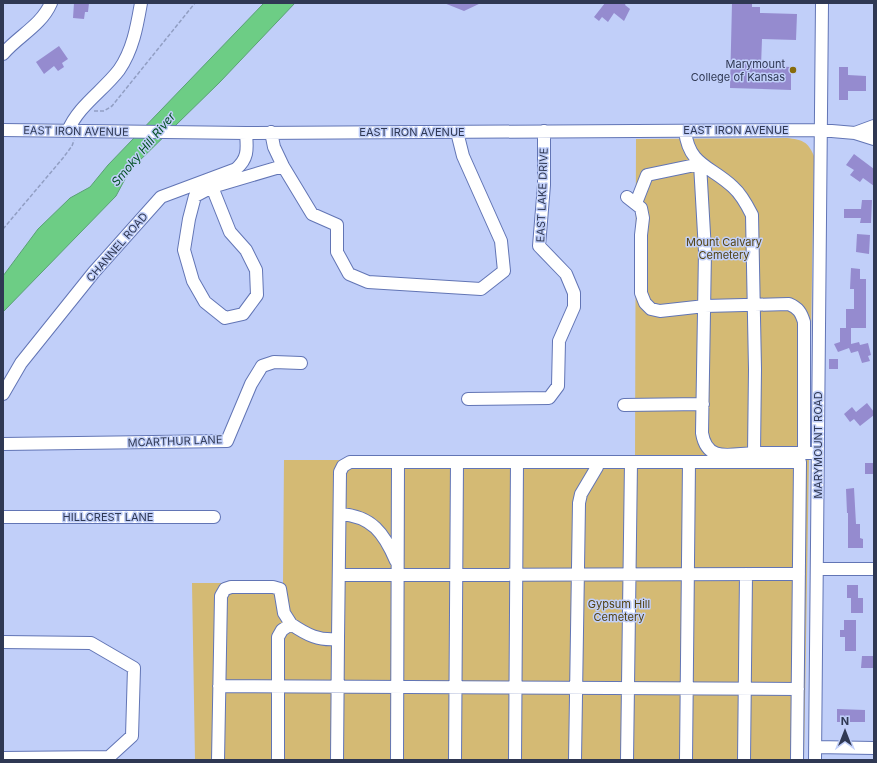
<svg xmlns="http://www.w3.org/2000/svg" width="877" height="763" font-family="Inter,sans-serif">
<rect width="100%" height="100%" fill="#c1cff9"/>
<path fill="#d4ba74" d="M787,138C802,140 808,141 814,156L804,760H195L192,583H283L284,460H635L636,139Z"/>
<path fill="#6dcd85" stroke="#5aa076" d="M264,3H295L220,82L134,166L125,179L116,196L3,312V276L38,229L70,198L90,187L108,165Z"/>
<path fill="#958bcf" d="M74,3H89L88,12H85L84,19L73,18Z
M444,3H481L464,11Z
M605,3H626L625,5L630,9L624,21L614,13L608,22L602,17L599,21L594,17Z
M732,3H752V7H760V13L797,14L796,40L762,39L761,66L791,67V90L730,88Z
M59,46L68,59L62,63L64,67L58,71L54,66L44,74L36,62Z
M839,67H848V75L866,76V91H848V100H839Z
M854,154L874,169V186L863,178L860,182L850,175L854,170L846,165Z
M862,200H872L871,223H860L861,218H844V209H861Z
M857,234L870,235L869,254L856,252Z
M851,268L860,269V279H866V328H851V344L859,342L860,345L868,343L871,355L868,356L870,361L862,363L858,351L851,353L849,348L838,352L834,344L840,342V328H846V309H854V289H850Z
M829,359H838V369H829Z
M867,403L874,412V415L860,426L854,419L850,422L844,414L852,407L856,412Z
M865,463H874V474H865Z
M854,488L856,524H860V538L863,539V548H848V513H847L846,489Z
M847,585H858V598H863V613H851V598H847Z
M844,620H856V651H845V637H840V630H844Z
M862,656H874V668H861Z
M837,709L865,710V722H837Z"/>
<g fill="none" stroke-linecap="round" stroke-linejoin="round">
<g stroke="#6275b5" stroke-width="14">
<path id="minor" d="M3,54C18,36 41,26 51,3
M3,130L246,133L820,130L855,133L874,126
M68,131C78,106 103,91 119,70C133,50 137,26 141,3
M685,131C689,166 711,166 733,187C741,194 747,205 752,215L755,369L754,453H811
M271,132L274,147L283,166L312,214L337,225V252L349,274L368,282L481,289L504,271L501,241L463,156L457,132
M855,133L874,139
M212,187L230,232L246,250L256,270L257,295L243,314L225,318L205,302L193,281L184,250L189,219L195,196Z
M212,187L283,166
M627,197L641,208L643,218L641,235V293L645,303L651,309L660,311L705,306L789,304C798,308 801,312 804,322V453
M636,203L647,175L700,164L705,251L702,433C707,463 730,454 754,453
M3,394L21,363L94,272L161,197L236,169C249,158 247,148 246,133
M468,399L549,398L558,386L559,341L574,307V293L566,274L539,246L544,185V131
M624,405L703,404
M3,444L227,441L251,384L262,366L274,362L301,363
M340,514C372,516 384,533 396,561
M3,517H214
M817,569H874
M339,575L799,574
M3,642L91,643L134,668L132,736L109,757L3,758
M219,686L798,689
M815,747L874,748
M218,760L221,596L225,589L231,587H273L280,589L284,613L291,624
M278,760V637L282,630L291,624C307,635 319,641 338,639L340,472L343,466L350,462H800L797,760
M337,760L338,639
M397,760L398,462
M455,760L457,462
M515,760L517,462
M575,760L579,503L581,494L597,467
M627,760L631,462
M686,760L689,462
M744,760L746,574
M815,760L822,3"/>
</g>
<path stroke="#919ec3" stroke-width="1.5" stroke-dasharray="4 2" stroke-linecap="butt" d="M94,111H104L112,106L195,3
M3,229L63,158L72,146L74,140"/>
<use href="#minor" stroke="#fff" stroke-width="12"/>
</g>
<circle fill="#886c0c" stroke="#c1cff9" stroke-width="1.5" cx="793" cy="70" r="4"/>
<g text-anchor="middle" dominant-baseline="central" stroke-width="3" stroke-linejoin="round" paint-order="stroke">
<g font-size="11" fill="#2f3853" stroke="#c1cff9" text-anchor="end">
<text x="785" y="64">Marymount<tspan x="785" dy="13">College of Kansas</tspan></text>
</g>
<g font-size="11" fill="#2f3853" stroke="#c1cff9">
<text x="736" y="130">EAST IRON AVENUE</text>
<text transform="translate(76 131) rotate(1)">EAST IRON AVENUE</text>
<text x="412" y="132">EAST IRON AVENUE</text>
<text transform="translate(542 195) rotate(-88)">EAST LAKE DRIVE</text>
<text transform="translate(117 247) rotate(-49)">CHANNEL ROAD</text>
<text transform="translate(175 441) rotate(-2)">MCARTHUR LANE</text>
<text transform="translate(818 445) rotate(-90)">MARYMOUNT ROAD</text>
<text x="108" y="517">HILLCREST LANE</text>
</g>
<g font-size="11" fill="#534314" stroke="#c1cff9">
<text x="724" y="242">Mount Calvary<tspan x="724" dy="13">Cemetery</tspan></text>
<text x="619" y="604">Gypsum Hill<tspan x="619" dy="13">Cemetery</tspan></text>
</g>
<g font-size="12" font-style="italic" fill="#024f21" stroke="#c1cff9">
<text transform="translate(143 149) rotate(-50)">Smoky Hill River</text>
</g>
</g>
<rect width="877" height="763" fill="none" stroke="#2f3853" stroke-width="8"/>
<g transform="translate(845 731)" stroke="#c1cff9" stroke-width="3" paint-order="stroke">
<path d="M0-3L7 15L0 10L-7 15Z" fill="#2f3853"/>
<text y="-6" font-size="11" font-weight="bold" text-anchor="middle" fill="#2f3853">N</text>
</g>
</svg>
